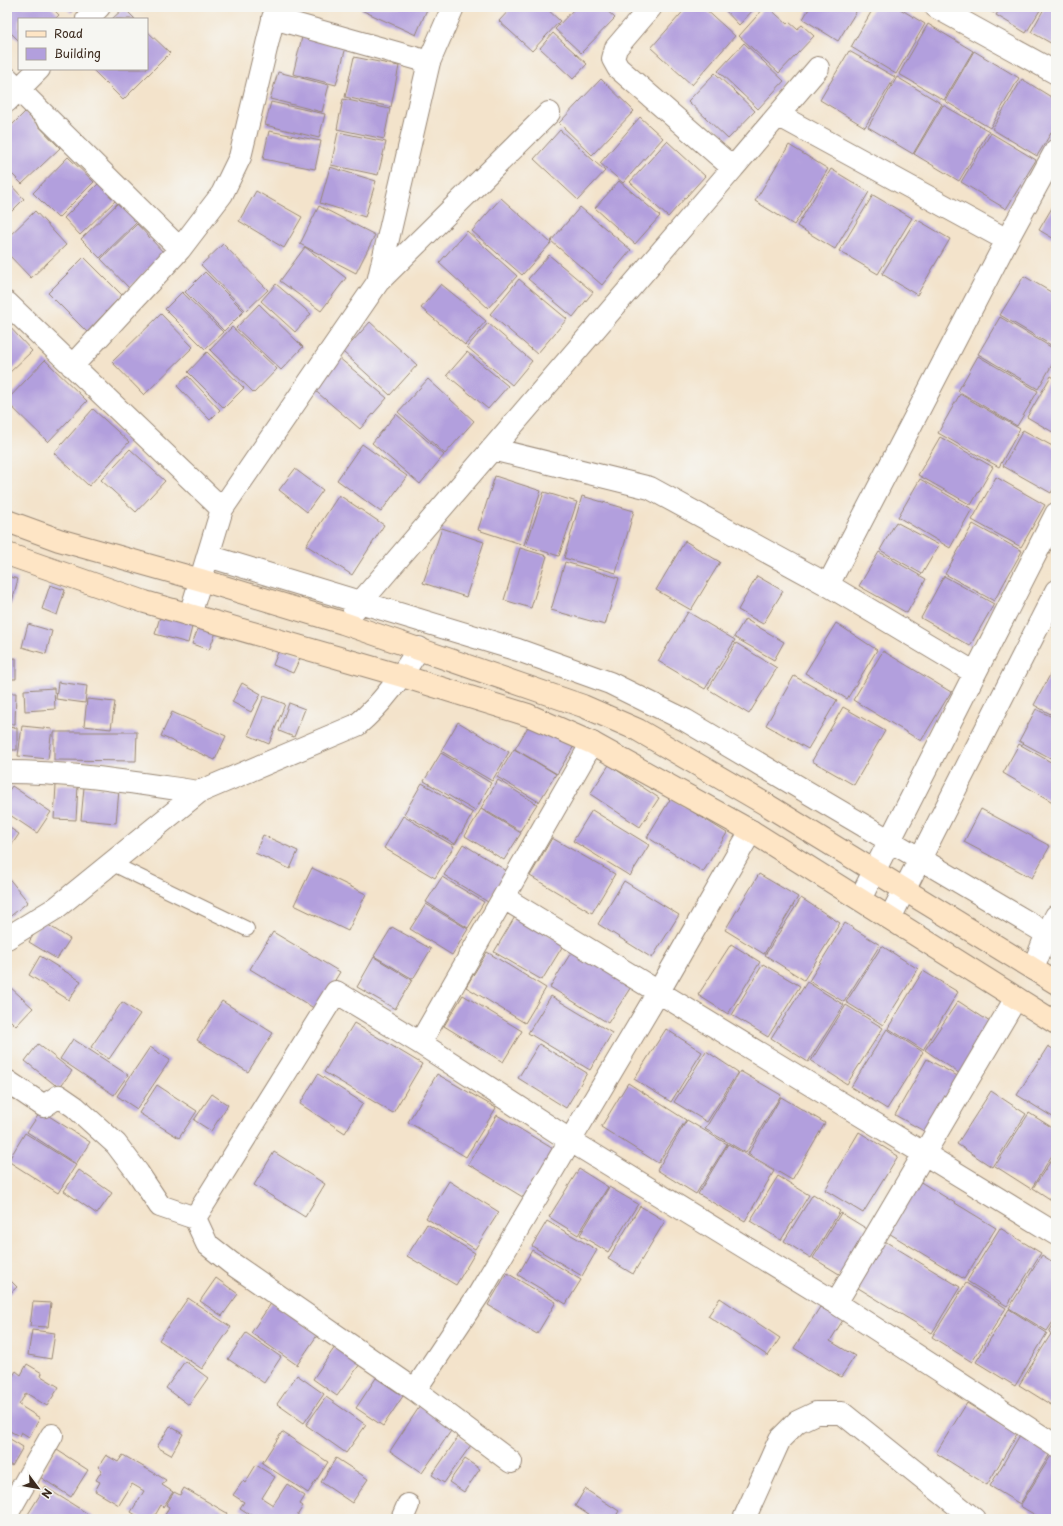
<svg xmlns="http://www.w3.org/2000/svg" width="1063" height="1526" font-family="'Playpen Sans',sans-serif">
<rect width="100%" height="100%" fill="#f6f6f2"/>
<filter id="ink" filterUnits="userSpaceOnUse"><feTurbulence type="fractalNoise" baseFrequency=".025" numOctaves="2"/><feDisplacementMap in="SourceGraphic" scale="8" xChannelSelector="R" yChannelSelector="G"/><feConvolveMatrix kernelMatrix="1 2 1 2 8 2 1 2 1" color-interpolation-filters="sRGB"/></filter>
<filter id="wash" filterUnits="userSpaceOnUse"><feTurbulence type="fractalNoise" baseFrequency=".012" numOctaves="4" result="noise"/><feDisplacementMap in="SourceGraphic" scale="16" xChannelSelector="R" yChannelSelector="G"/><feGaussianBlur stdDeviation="0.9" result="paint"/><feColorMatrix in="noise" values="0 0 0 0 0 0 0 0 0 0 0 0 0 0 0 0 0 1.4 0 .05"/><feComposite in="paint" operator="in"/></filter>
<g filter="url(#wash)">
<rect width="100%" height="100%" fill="#f3e3cb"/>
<g id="blocks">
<path fill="#b29fdd" d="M7,7H51L59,15L55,19H19V41L7,29Z
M65,7H76L71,13Z
M363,7H428L416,35L361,10Z
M512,7H545L560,21L532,51L499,21Z
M576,7H603L615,18L581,53L555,29Z
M687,7H703L735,36L692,85L651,48Z
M722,7H754L755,8L739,25Z
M765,7H768L787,24L789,22L797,29L802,25L814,36L779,73L739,36Z
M810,7H859L838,41L803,19Z
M874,7H897L925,24L896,74L851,47Z
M983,7H997L994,13Z
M1001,7H1042L1026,33L996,15Z
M1045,7H1056V46L1031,32Z
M124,8L135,19H112Z
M928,24L973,51L944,100L899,74Z
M147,31L170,53L123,100L92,69H147Z
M553,33L587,64L573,79L540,48Z
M302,37L346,47L336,85L293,74Z
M744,43L784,81L758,109L718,71Z
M849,51L895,77L865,127L820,100Z
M974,51L1019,78L990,128L945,101Z
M354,57L399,66L391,107L345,97Z
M278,72L329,85L322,112L270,99Z
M715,73L755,111L728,139L688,101Z
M897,77L942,104L913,154L868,127Z
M601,79L634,111L592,155L559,123Z
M1022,79L1056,100V125L1037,156L992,129Z
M343,99L390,109L384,139L337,129Z
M271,102L325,114L319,138L265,125Z
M943,105L989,131L959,181L914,154Z
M25,112L60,148L22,184L7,169V130Z
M640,117L663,138L623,183L600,163Z
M560,130L605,171L578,200L534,159Z
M269,131L321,141L315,169L263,159Z
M338,132L386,142L378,175L331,165Z
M991,133L1036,160L1006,209L961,182Z
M667,141L705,176L668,217L630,182Z
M789,145L828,169L794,225L755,201Z
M68,157L94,182L58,218L33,193Z
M330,167L376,181L365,217L320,203Z
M831,169L869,192L835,249L797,226Z
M7,181L24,199L7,216Z
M619,181L660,216L635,244L595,208Z
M100,182L117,199L80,235L64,218Z
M256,191L302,217L284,248L239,221Z
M873,195L912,218L878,274L839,251Z
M501,198L551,243L522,275L472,231Z
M1056,201V240L1039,230Z
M119,202L138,221L100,258L81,239Z
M319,206L375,235L356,273L300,244Z
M580,207L631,250L602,285L551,241Z
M35,211L66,245L31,278L7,253V238Z
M916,219L950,239L917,295L882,274Z
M137,224L164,253L129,288L101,259Z
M467,231L517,276L488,308L439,263Z
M223,244L268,290L246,311L201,265Z
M305,247L346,278L321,311L280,281Z
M549,255L593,292L573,317L528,279Z
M84,257L122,295L87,332L48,293Z
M205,272L244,311L224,331L185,292Z
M1024,276L1056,295V348L1000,315Z
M519,279L567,319L537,354L490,314Z
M276,284L311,314L295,332L261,301Z
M441,284L486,321L465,345L421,308Z
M182,292L223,332L205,349L165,309Z
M259,304L303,347L281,370L236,328Z
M161,314L193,347L144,395L112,362Z
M1000,317L1056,350V358L1038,389L978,354Z
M370,322L417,365L390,395L343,352Z
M488,323L532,361L512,385L467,347Z
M7,324L32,351L7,375Z
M232,327L277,369L254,393L210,350Z
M207,352L244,388L224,408L188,372Z
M467,352L508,386L488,409L447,375Z
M978,356L1038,391L1017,426L958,391Z
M338,357L387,398L360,429L312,388Z
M45,360L87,401L48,442L7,402V400Z
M188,376L220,410L210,420L177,386Z
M1051,376L1056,379V434L1027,417Z
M428,379L474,421L445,454L398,412Z
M960,394L1020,429L999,467L938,433Z
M93,409L129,442L89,486L54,453Z
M396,414L444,455L420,484L372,443Z
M1023,430L1056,448V484L1051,493L1003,466Z
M940,437L993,467L971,505L918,475Z
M362,444L407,476L381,512L337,480Z
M130,449L165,481L136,512L101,480Z
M295,469L323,490L307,512L279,490Z
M495,476L541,491L524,545L478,530Z
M996,477L1045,505L1021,547L972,520Z
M920,479L972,509L950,548L898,517Z
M544,492L577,502L559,556L526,546Z
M339,495L384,525L352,575L306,545Z
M582,496L634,511L616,573L564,558Z
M896,522L939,545L922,574L880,550Z
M973,524L1022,551L994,601L945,574Z
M442,528L484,542L466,597L423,583Z
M685,541L720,562L691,610L656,590Z
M520,548L547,556L531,608L504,600Z
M879,552L926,579L907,613L859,586Z
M565,562L619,578L605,625L551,610Z
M7,576L18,579L11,605L7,604Z
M757,576L783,591L763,624L738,610Z
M944,576L994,604L970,646L921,618Z
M50,585L65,590L57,615L42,609Z
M162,610L194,619L188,643L155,634Z
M688,612L735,640L705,689L658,661Z
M745,619L784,642L774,660L734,637Z
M836,623L877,650L847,699L805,673Z
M28,624L52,631L46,654L22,647Z
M200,624L217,630L209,650L192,644Z
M736,643L777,668L749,714L708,689Z
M280,647L301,656L293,673L273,665Z
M883,651L951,692L921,741L853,700Z
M16,658V679H7V659Z
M1051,673L1056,675V717L1034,705Z
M794,676L837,700L808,749L766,725Z
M58,682L87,686L85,703L56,699Z
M242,683L261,694L251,712L232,702Z
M54,688L55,709L25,711L24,690Z
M7,693H16L15,724H7Z
M264,696L285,704L269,744L248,735Z
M87,699L115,702L111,729L84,726Z
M289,703L305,709L294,737L279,731Z
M843,707L885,731L854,785L812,761Z
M1036,709L1056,719V761L1019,741Z
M172,712L226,736L215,760L161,736Z
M532,720L574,746L557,774L515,749Z
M458,722L509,752L492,781L441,751Z
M22,726L52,729L48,759L18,756Z
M7,727L17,728V750H7Z
M54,732H137L136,761L54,760Z
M1019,744L1056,765V804L1003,773Z
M514,749L556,774L539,802L497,777Z
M441,753L491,783L475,811L424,781Z
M609,765L659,798L640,827L590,794Z
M498,780L537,804L520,831L481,808Z
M422,783L473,813L455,844L404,814Z
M56,785L78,786L76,820L54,819Z
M12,786L51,812L37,833L7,813V793Z
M84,787L119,790L116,823L81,820Z
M671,798L727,833L703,872L647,837Z
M481,809L521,833L504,860L465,836Z
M981,809L1050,846L1032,878L964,842Z
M592,810L649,845L630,876L573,841Z
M403,816L454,846L435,878L384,848Z
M7,826L19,834L7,852Z
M263,835L298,851L290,869L255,853Z
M552,838L615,874L592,913L530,876Z
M463,844L507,871L488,902L444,875Z
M312,868L366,894L348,931L294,905Z
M759,874L798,897L764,954L725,930Z
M7,876L28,902L7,919Z
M442,877L484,902L468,928L426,902Z
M624,881L679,915L652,958L598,924Z
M801,898L840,923L804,980L765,955Z
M426,904L468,929L452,955L410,929Z
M516,915L564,944L542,980L494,952Z
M42,921L70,939L57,959L29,942Z
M845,923L880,945L844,1002L809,981Z
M392,927L431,949L413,979L374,956Z
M273,932L340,972L317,1010L250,969Z
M731,944L760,962L728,1014L698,995Z
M575,946L634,982L608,1023L550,987Z
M882,946L918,969L883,1025L846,1002Z
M487,952L546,988L525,1023L466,987Z
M40,956L81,981L69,1000L29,975Z
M374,957L412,980L395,1009L357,987Z
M763,964L800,986L768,1037L732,1015Z
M923,971L958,992L923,1050L888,1028Z
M807,982L844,1005L808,1062L771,1038Z
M9,986L33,1008L16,1026L7,1017V988Z
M463,995L522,1031L503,1062L444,1026Z
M551,996L612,1033L590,1070L528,1033Z
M222,1001L273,1033L248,1072L197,1040Z
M958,1001L996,1026L963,1076L925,1050Z
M122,1002L140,1014L109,1059L91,1047Z
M846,1005L883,1028L847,1084L811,1061Z
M354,1023L422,1064L393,1113L324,1072Z
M666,1029L702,1052L671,1102L634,1079Z
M887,1029L923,1052L887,1109L851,1087Z
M73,1039L128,1075L114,1095L60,1059Z
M38,1044L72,1071L59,1088L25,1061Z
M539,1044L587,1073L566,1108L518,1078Z
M1048,1046L1056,1051V1119L1017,1095Z
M150,1047L170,1060L137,1109L117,1096Z
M706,1051L738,1072L707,1122L674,1102Z
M927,1059L963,1079L931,1135L895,1115Z
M740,1071L781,1095L746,1153L705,1129Z
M318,1074L363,1103L345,1133L300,1104Z
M437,1074L496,1108L466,1157L408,1122Z
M628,1083L686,1120L658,1163L601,1127Z
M157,1085L197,1111L179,1138L139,1113Z
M991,1091L1026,1114L992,1167L957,1144Z
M212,1094L228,1105L211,1131L194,1120Z
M781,1097L825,1123L792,1180L748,1154Z
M41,1111L90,1142L76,1164L27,1132Z
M1029,1113L1056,1130V1149L1031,1189L995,1166Z
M497,1115L555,1150L526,1199L468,1164Z
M687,1120L727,1144L696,1194L657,1170Z
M859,1132L898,1156L863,1213L825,1190Z
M25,1133L76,1165L58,1193L8,1161Z
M728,1144L774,1171L745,1221L698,1194Z
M274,1152L325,1184L305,1217L254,1185Z
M1056,1153V1203L1033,1188Z
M579,1169L608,1187L578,1235L549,1217Z
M79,1170L112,1193L97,1214L64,1191Z
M778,1176L809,1195L781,1240L750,1221Z
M449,1181L499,1212L475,1249L426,1218Z
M919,1181L996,1228L964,1279L887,1232Z
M609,1187L638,1204L608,1252L580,1235Z
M813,1194L840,1211L811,1258L784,1241Z
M640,1206L665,1221L633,1274L608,1259Z
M841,1213L872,1232L844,1277L813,1258Z
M547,1221L597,1250L582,1276L532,1246Z
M427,1224L475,1253L456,1285L407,1256Z
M1000,1228L1041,1253L1007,1306L967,1281Z
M883,1240L960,1287L932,1333L855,1286Z
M532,1250L581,1280L566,1304L518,1275Z
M1042,1255L1056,1264V1317L1047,1331L1009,1308Z
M507,1273L556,1302L537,1334L488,1305Z
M7,1277L17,1287L7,1296Z
M216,1278L238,1294L222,1316L200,1301Z
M966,1283L1006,1308L972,1362L932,1337Z
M188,1298L231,1327L202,1369L159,1340Z
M720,1298L780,1338L768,1356L708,1316Z
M33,1302L51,1303L48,1327L30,1326Z
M272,1302L318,1334L297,1365L251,1333Z
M820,1307L843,1320L830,1341L855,1356L841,1377L794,1348Z
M1009,1309L1047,1333L1015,1386L976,1362Z
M1056,1320V1337L1049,1332Z
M32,1330L55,1333L51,1359L28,1355Z
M246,1333L281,1357L264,1383L228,1359Z
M1051,1334L1056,1338V1408L1019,1385Z
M335,1347L360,1364L337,1396L313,1379Z
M185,1361L208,1378L189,1405L166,1388Z
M27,1364L42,1373L41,1376L59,1387L47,1406L26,1393L19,1405L40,1418L29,1437L21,1432L19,1436L8,1430L7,1432V1385L16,1371L21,1375Z
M297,1375L324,1394L304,1423L277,1404Z
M376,1378L403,1396L383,1426L356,1408Z
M326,1397L366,1425L346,1453L306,1425Z
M967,1403L1017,1434L987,1485L936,1453Z
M420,1406L453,1428L422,1473L390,1451Z
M170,1426L183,1434L171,1455L157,1447Z
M282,1432L328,1462L308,1493L262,1463Z
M1020,1435L1050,1454L1020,1504L990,1486Z
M459,1436L471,1445L444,1483L432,1475Z
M7,1437L23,1447L12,1466L7,1463Z
M57,1450L88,1470L71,1497L40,1477Z
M1052,1454L1056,1457V1513L1052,1519H1042L1020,1506Z
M106,1455L118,1462L123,1455L166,1480L162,1485L173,1492L163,1507L161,1505L153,1519H142L131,1512L144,1491L132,1484L119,1505L95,1491L100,1482L96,1480L102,1470L98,1467Z
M336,1458L368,1479L352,1503L321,1482Z
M465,1459L480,1469L464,1492L449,1482Z
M256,1465L275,1477L262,1498L273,1505L287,1484L305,1496L300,1504L303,1506L297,1516L300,1518L299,1519H257L240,1508L244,1502L233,1495L243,1481L245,1483Z
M45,1487L93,1517L92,1519H25Z
M184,1488L227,1513L224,1519H197L194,1517L192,1519H167L164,1517L169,1507L166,1505L174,1492L180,1495Z
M585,1489L619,1511L614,1519H595L575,1506Z"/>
</g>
</g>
<g filter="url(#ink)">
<use href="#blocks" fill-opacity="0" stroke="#978674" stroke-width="1"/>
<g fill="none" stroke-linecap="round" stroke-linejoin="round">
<g stroke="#978674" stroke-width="16">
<path id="lane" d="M113,864L247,929"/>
</g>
<g stroke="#978674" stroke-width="24">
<path id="street" d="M936,7L1056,73
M273,18L429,62
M87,19L99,7
M7,78L180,249
M7,101L39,69
M778,115L1007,240
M733,168L818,68
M378,282L429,62L453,7
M7,303L222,509
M72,366L180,249L222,194L240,157L276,7
M492,449L650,488L828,585L975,673
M208,556L518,650L610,683L685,720L1056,939
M828,585L1007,240L1056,150
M354,610L733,168L618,68L613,59L616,48L651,7
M190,615L222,509L378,282L549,113
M7,772C71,772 135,783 199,792
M504,898L1056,1234
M860,899L1056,514
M890,918L1056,591
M7,938L56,908L199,792L357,725C383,703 401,677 419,648
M1033,969L1047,933L1056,916
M420,1043L592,743
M7,1081L44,1106L59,1096L75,1107L116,1144L138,1173L160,1206L195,1218
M836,1303L1016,998
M415,1390L479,1294L659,991L751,831
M511,1462L415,1390L231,1263L207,1244L195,1218L336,992L420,1043L571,1141L836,1303L1056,1446
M7,1514L52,1435
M402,1519L408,1505
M744,1519L780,1439L797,1422L816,1413H842L974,1519"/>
</g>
<g stroke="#978674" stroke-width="24">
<path id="secondary" d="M7,521L59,540L201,580L343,623L583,706L638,730L767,805L1056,983
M7,554L145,602L402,676L528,715L592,743L751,831L1056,1023"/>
</g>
<use href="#lane" stroke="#fff" stroke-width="14"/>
<use href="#street" stroke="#fff" stroke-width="22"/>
<use href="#secondary" stroke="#fee5c5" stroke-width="22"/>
</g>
</g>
<rect width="1063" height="1526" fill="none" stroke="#f6f6f2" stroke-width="24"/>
<rect x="18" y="18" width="130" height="52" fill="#f6f6f2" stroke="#aba49d"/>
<rect x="26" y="31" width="20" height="6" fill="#fee5c5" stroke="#aba49d"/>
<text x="54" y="38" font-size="12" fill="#3b2a1e">Road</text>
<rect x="26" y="48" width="20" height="12" fill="#b29fdd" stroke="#aba49d"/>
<text x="54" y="58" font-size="12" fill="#3b2a1e">Building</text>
<g transform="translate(38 1488) rotate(122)" stroke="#f6f6f2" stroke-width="3" paint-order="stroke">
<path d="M0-3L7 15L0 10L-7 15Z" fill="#3b2a1e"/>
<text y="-6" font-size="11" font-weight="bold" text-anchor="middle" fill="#3b2a1e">N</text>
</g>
</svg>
